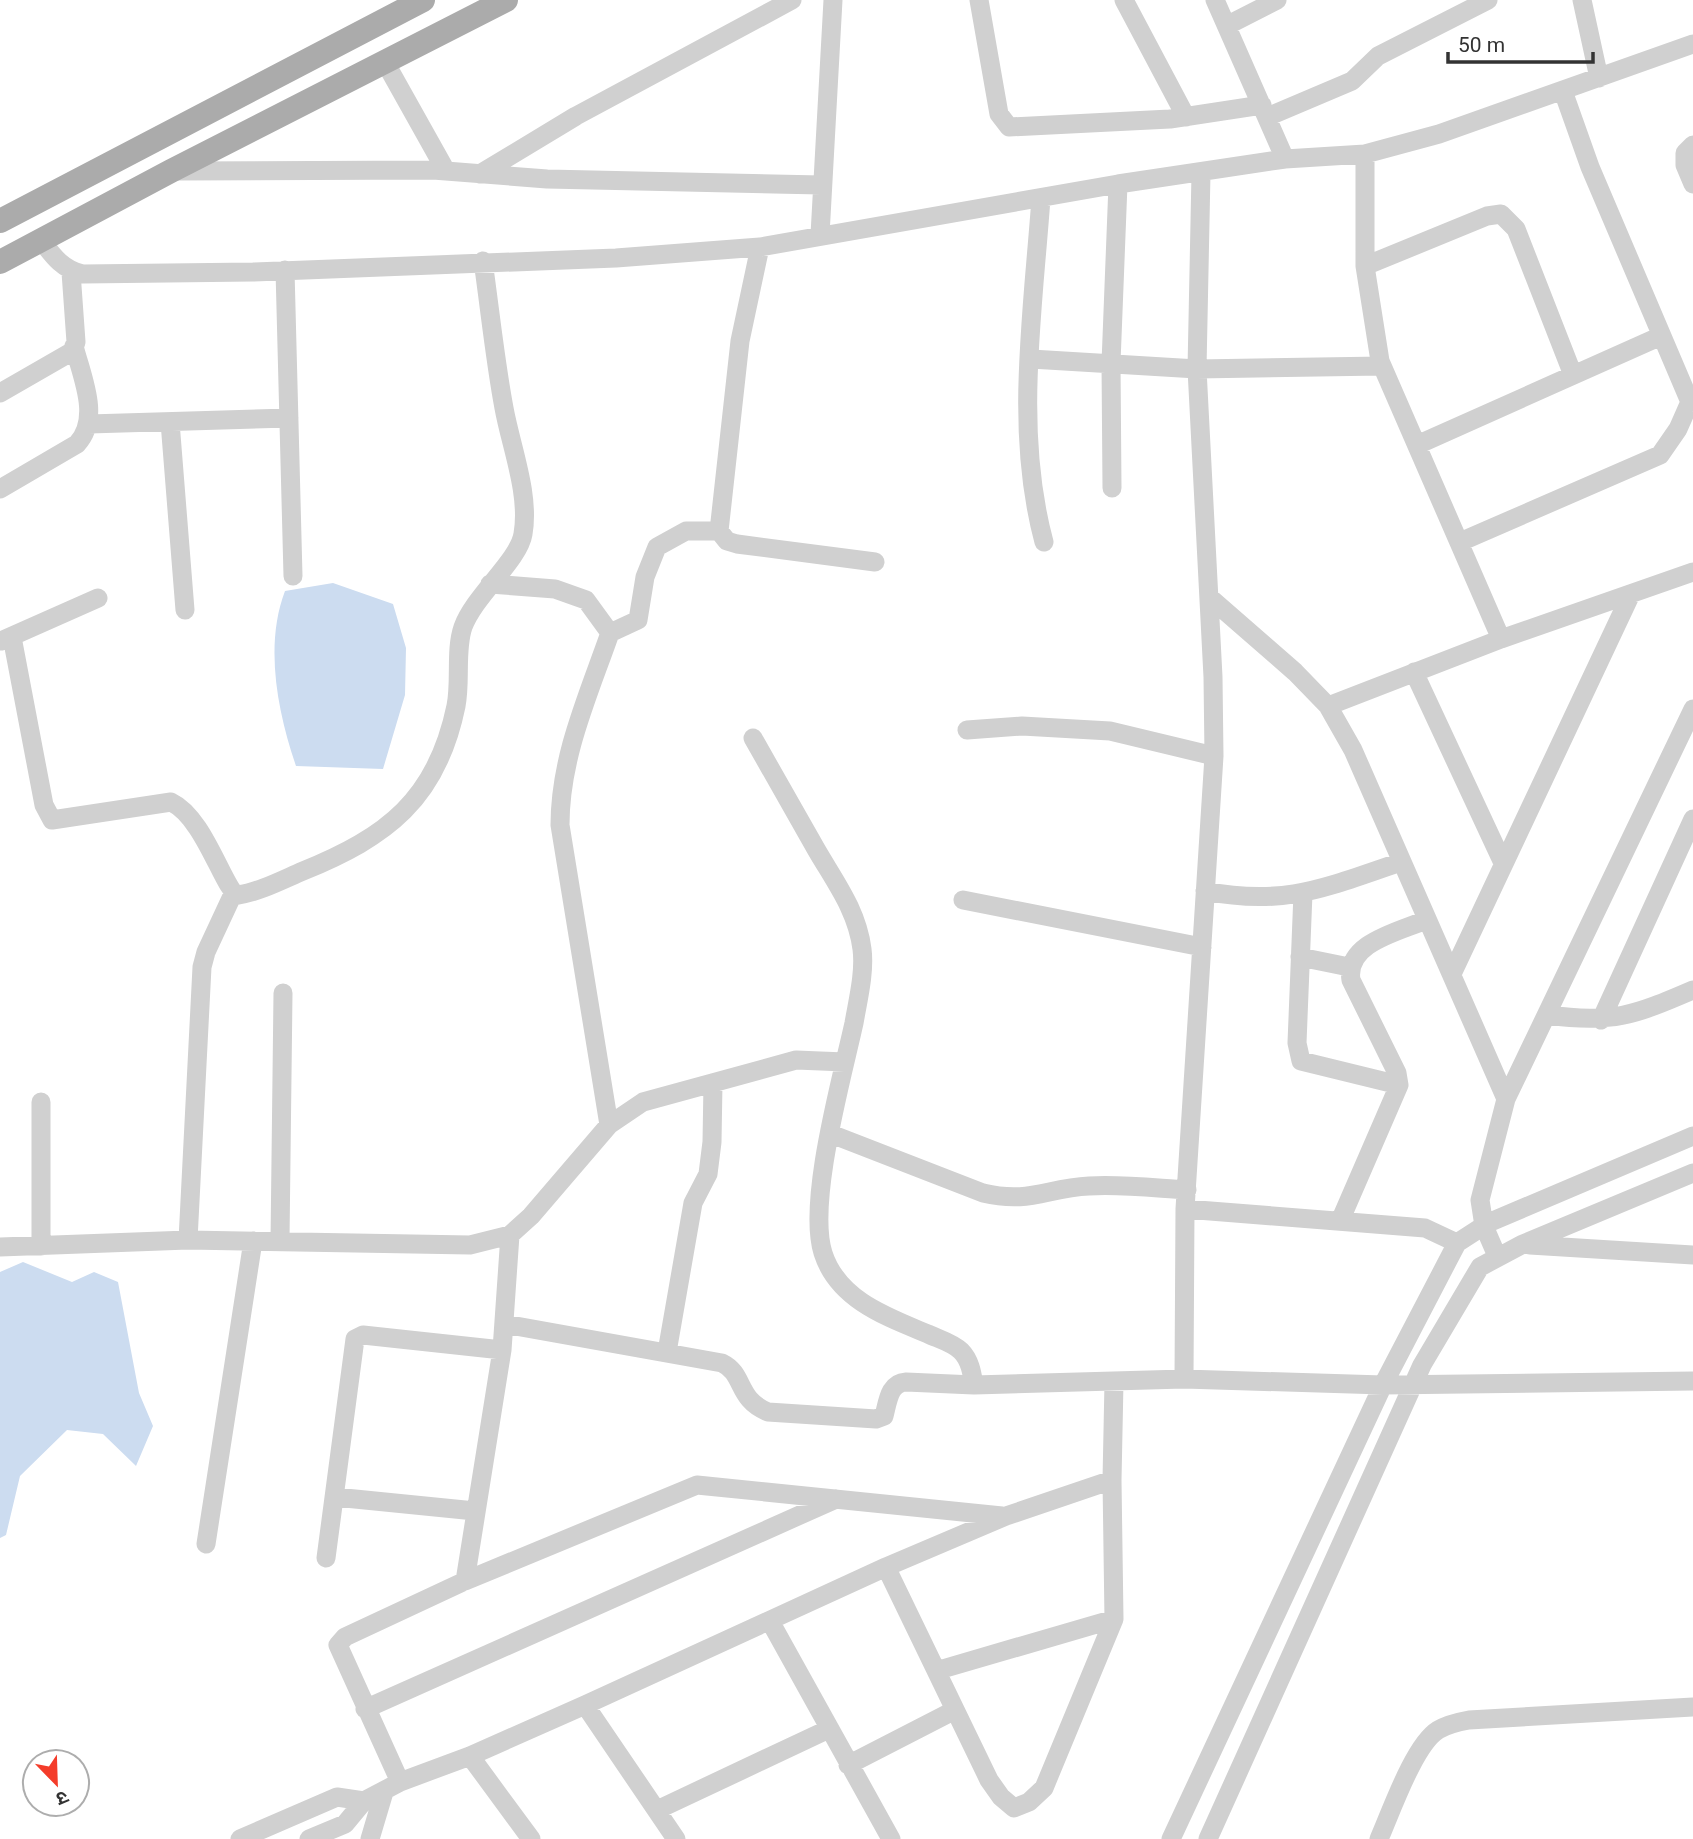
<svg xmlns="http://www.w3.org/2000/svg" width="1693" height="1839" font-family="Roboto,'Noto Sans Devanagari',sans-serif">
<rect width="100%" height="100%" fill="#fff"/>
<path fill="#ccdcf0" d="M333,583L393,604L406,648L405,695L383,769L296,766C278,713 264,646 285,591Z
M23,1262L72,1282L94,1272L118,1282L139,1393L153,1426L136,1466L103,1434L67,1430L20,1476L6,1535L0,1538V1272Z"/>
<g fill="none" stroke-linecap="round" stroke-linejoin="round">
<path stroke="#d0d0d0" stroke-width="19" d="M979,0L999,114L1009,127L1170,119L1262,105
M1124,0L1186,117
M1215,0L1285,159
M1582,0L1599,78
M1228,25L1277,0
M385,62L446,171
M1563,91L1590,167L1690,402
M1267,117L1352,81L1378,56L1488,0
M1693,145L1685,153V165L1693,184
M1365,154V266L1380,361L1501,639
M175,171L433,170L547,179L821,185
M480,174L576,116L792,0
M1041,198C1033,312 1014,431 1044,542
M820,235L833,0
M41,240C53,256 63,270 83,274L253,272L616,258L760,247L1118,184L1285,159L1365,154L1439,134L1693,44
M760,247L740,341L719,531L727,541L737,544L875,562
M1365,266L1487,216L1501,214L1516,229L1573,375
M285,270L293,576
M1031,359L1197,369L1382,366
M0,393L73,351L76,342L71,272
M170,422L185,610
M89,424L289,418
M1417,445L1661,336
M1112,488L1111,363L1118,184
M0,489L77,444C101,418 82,377 74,346
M1460,542L1660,455L1678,429L1693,395
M490,584L555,589L586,600L610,633
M1209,597L1295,672L1328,706L1353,750L1506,1099
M12,637L44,805L52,820L171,802C205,818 224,891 238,895C259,892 282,880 303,871C387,837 437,799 456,706C461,681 455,650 463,627C474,596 519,560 523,534C530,494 511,447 504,408C495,360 490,310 483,261
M1,641L98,598
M1414,672L1503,863
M1328,706L1501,639L1693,572
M967,730L1022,726L1110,731L1214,756
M753,738C774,775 795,812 816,849C835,882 857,910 862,949C865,972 858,1000 854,1023C842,1078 807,1202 823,1253C838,1300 887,1317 928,1334C939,1339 953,1343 961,1351C970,1360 972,1373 974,1385
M1205,891C1286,907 1326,887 1401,862
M1303,893L1297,1043L1301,1061L1399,1085
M963,900L1202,947
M1300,957L1349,967
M1452,974L1631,594
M1548,1015C1612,1024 1635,1015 1693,990
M1601,1020L1693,819
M41,1102V1246
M609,1125L560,825C560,757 588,696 610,633L638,620L645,577L657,547L686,531H719
M831,1134L983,1193C1030,1204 1046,1188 1089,1186C1122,1184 1154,1188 1187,1190
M1185,1209L1425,1228L1457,1243
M1340,1221L1399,1085L1397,1073L1351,980C1345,943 1398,932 1426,920
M188,1240L202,967L206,952L233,894
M280,1241L283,993
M1530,1245L1693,1255
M0,1247L188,1240L470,1245L510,1235L531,1216L609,1125L643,1102L796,1060L845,1062
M1497,1256L1484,1226L1480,1200L1506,1099L1693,709
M505,1324L722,1363C745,1374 736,1399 768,1412L876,1419L884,1416C888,1401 889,1383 906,1382L974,1385L1184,1379L1383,1385L1693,1381
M667,1352L693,1203L708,1174L712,1142L713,1083
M1184,1379L1185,1209L1214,756L1213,677L1197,369L1201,173
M335,1497L475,1511
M206,1544L253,1241
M326,1558L355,1339L363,1335L502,1350
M886,1567L989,1780L1001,1797L1014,1808L1029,1802L1044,1788L1114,1619L1112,1480L1114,1382
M465,1581L502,1350L510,1235
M770,1621L891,1839
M939,1670L1114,1619
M585,1705L676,1839
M365,1709L836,1499
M470,1756L531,1839
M848,1765L955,1710
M400,1782L338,1645L345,1637L465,1581L697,1485L1002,1516
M657,1810L829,1729
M240,1839L337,1797L364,1801
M309,1839L345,1824L364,1801L400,1782L470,1756L585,1705L886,1567L1006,1516L1112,1480
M370,1839L384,1792
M1171,1839L1383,1385L1457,1243L1488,1223L1693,1136
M1208,1839L1422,1365L1480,1267L1523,1244L1693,1173
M1379,1839C1391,1812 1414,1745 1438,1730C1448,1724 1458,1722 1469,1720L1693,1707"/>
<path stroke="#ababab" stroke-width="24" d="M0,221L423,0
M0,262L171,171L506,0"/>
</g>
<g transform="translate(56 1783) rotate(157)"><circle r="33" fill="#ffffff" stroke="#adadad" stroke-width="2"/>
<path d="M0-5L12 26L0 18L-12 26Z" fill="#f43c2a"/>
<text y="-10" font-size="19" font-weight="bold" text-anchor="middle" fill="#333333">उ</text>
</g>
<path d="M1448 52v10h145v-10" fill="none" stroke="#333333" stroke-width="3.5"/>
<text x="1458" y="52" font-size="21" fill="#333333" stroke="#ffffff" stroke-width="5" paint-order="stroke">50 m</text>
</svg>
